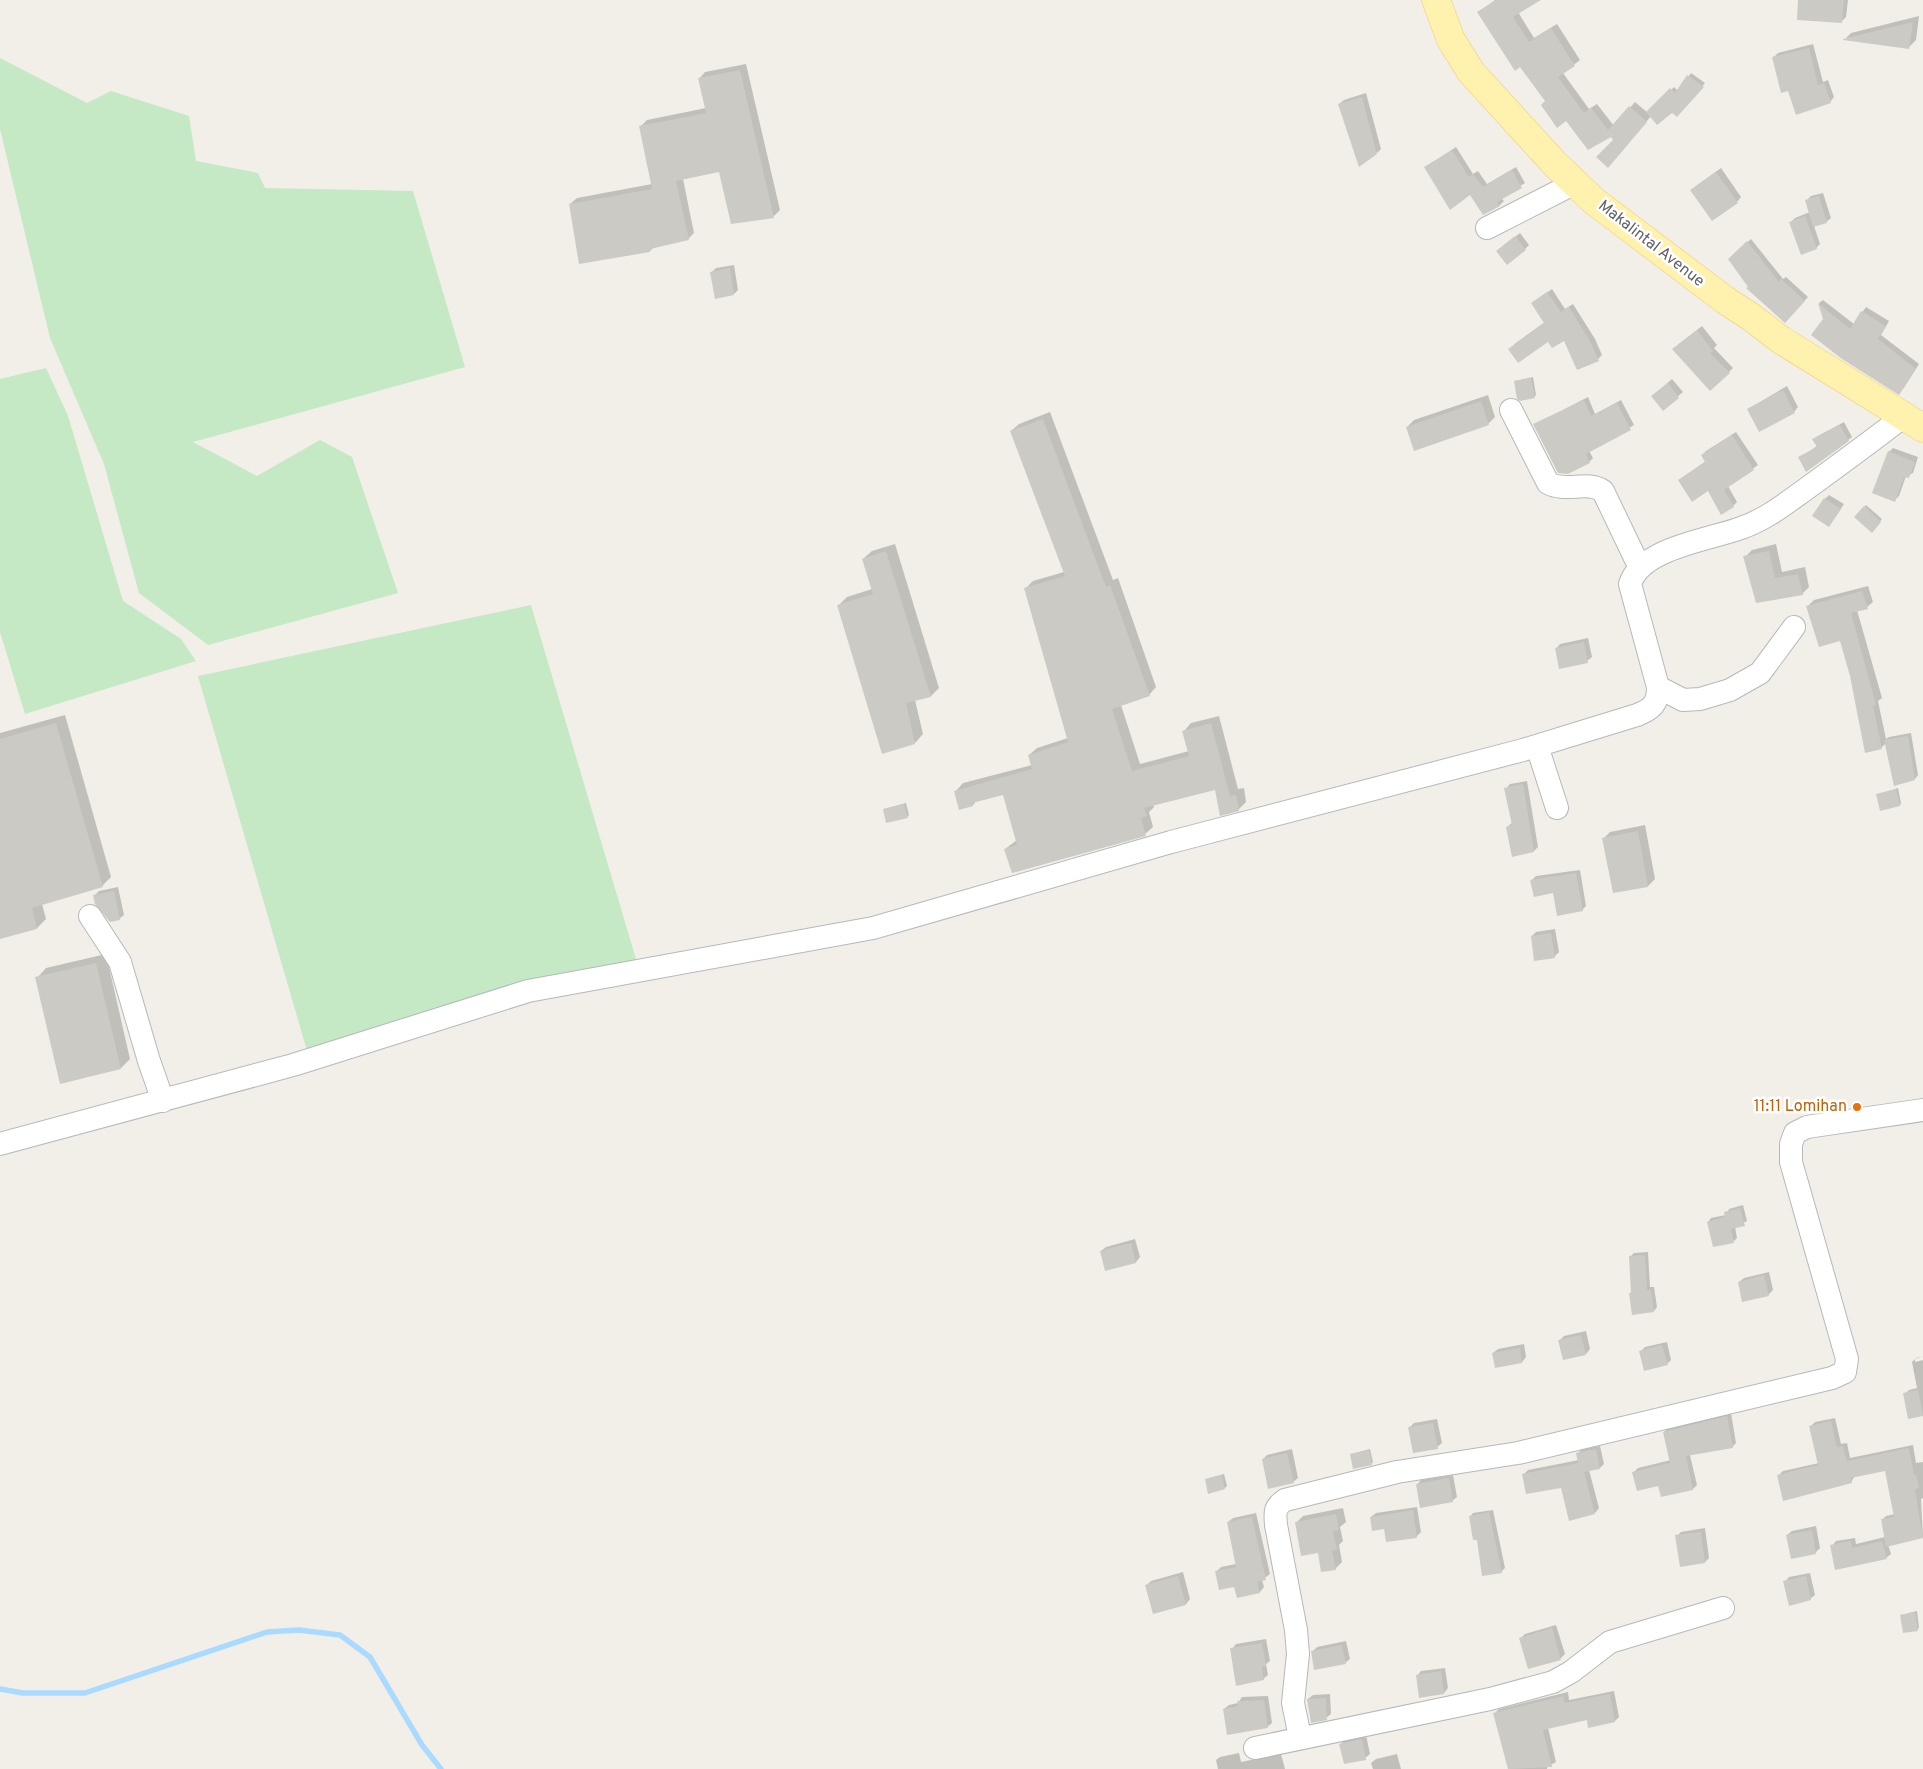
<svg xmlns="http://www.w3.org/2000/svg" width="1923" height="1769" font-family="Overpass,sans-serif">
<rect width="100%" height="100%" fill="#f1efe8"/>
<path fill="#c5e8c5" d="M0,58L87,103L111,91L189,116L196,161L258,173L265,188L413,191L465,367L193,442L257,476L320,440L352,457L398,593L208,645L139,593L104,464L50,338L0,129Z
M46,368L68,416L123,601L181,639L196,661L25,714L0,632V379Z
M531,605L638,966L312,1068L198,676Z"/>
<path fill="#0003" d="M1495,0H1538L1518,12L1534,38L1557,24L1580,60L1563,73L1589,109L1597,104L1614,126L1635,102L1648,113L1674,87L1678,91L1691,73L1705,83L1680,113L1673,111L1651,116L1613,161L1615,140L1612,135L1566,119L1547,101L1479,12Z
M1799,0H1848L1846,17L1842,21Z
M1919,16L1916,40L1909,47L1846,38L1851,33Z
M1813,44L1823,82L1828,80L1834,97L1830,102L1789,89L1773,58L1778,53Z
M746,64L780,210L774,216L720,170L683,179L694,233L688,239L654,247L650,251L570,204L577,198L652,184L640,127L647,120L706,108L699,79L705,72Z
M1366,93L1381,149L1377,153L1339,104L1344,100Z
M1456,147L1473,174L1478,171L1487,184L1516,167L1525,183L1501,198L1504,201L1500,205L1483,214L1471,193L1426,167Z
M1721,168L1741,197L1737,202L1696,186Z
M1823,193L1831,218L1826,222L1814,226L1820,244L1816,248L1791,222L1795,218L1810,212L1807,200L1811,196Z
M1520,233L1529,245L1525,249L1502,247Z
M1751,239L1783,279L1786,277L1808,297L1785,321L1749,286L1730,259Z
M734,265L738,290L734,294L712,272L716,268Z
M1552,289L1565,309L1573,304L1595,339L1602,355L1598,359L1565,339L1513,345L1545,322L1533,303Z
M1823,300L1854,324L1866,307L1889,321L1881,335L1919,364L1903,389L1825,320L1819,303Z
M1702,326L1717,345L1714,348L1733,368L1711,389L1678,345Z
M1533,377L1536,395L1534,397L1515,381Z
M1672,379L1683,392L1663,409L1657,392Z
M1787,386L1798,407L1794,412L1748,409Z
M1488,395L1495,417L1488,424L1407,427L1414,420Z
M1588,397L1595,414L1621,400L1634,425L1589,451L1593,458L1589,462L1534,425Z
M1050,412L1113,580L1118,578L1156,687L1149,695L1121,705L1140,764L1189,751L1184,731L1191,723L1219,716L1238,789L1244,788L1246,802L1239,809L1221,814L1216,788L1153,804L1154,807L1149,812L1153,827L1145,834L1005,849L1017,840L1004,793L977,800L973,805L960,808L956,791L963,783L1032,765L1029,755L1037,748L1068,738L1025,589L1033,581L1064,572L1011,431L1019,424Z
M1844,422L1852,437L1848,440L1800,458L1817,446L1814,440L1818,436Z
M1736,432L1758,465L1728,486L1737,502L1733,506L1708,490L1679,480L1706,461L1702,456L1706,451Z
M1893,448L1918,457L1913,473L1906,476L1899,496L1895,500L1889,452Z
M1829,495L1844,504L1829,526L1825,499Z
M1866,505L1882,519L1872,531L1856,517Z
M895,544L939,688L931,696L915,700L923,734L915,743L839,605L847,597L872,589L863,559L872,551Z
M1776,544L1782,572L1805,567L1809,587L1802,594L1757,602L1745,557L1752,550Z
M1868,586L1873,602L1867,607L1857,610L1882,698L1878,701L1886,739L1889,737L1911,733L1918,775L1915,779L1886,743L1881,748L1851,675L1841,640L1808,606L1814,600Z
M1588,638L1592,657L1587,661L1556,649L1560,644Z
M65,715L111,877L102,886L42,904L46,919L37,928L0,938V733Z
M1527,781L1538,847L1534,851L1507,827L1512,823L1506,789L1510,784Z
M1898,788L1901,803L1900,805L1877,795Z
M906,803L909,815L907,817L884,809Z
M1645,825L1655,879L1648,886L1614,892L1604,838L1610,832Z
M1580,870L1586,906L1582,910L1532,880L1536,876Z
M118,887L124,915L119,919L94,896L99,891Z
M1555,929L1559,952L1554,957L1532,936L1536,932Z
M106,954L130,1059L121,1068L37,978L46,968Z
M1743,1205L1747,1221L1735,1227L1737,1238L1734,1241L1708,1222L1711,1218L1726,1215L1729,1209Z
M1135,1239L1140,1257L1136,1262L1106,1269L1101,1251L1106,1247Z
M1648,1252L1650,1287H1654L1657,1307L1654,1311L1630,1294L1632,1291L1630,1257L1634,1253Z
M1769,1272L1773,1290L1768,1295L1739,1282L1744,1278Z
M1586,1331L1590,1349L1586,1354L1559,1341L1564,1336Z
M1667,1342L1671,1360L1667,1364L1640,1352L1645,1347Z
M1524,1344L1526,1357L1522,1362L1493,1353L1498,1349Z
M1923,1356L1915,1359V1362L1923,1360V1415L1909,1418L1905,1394L1909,1390L1917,1388L1912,1362L1916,1358Z
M1731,1413L1736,1443L1732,1447L1690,1455L1697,1485L1693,1489L1662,1496L1659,1485L1634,1472L1638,1468L1671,1460L1664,1432L1668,1428Z
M1835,1418L1841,1444L1847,1443L1850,1458L1913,1445L1916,1463L1923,1462V1498L1921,1499L1923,1537L1888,1545L1891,1554L1886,1558L1832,1546L1836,1541L1855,1538L1856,1544L1885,1537L1882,1520L1886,1516L1895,1514L1886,1469L1855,1476L1851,1482L1779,1475L1783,1471L1819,1463L1811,1426L1815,1422Z
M1437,1419L1442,1443L1437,1447L1409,1428L1414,1423Z
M1600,1446L1604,1464L1600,1468L1589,1470L1599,1508L1595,1513L1562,1486L1524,1474L1528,1470L1579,1460L1577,1454L1582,1449Z
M1292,1449L1298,1478L1293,1482L1263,1459L1267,1455Z
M1370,1449L1373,1462L1371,1464L1351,1454Z
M1224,1474L1227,1486L1225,1488L1206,1479Z
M1453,1475L1457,1497L1452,1501L1417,1485L1421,1480Z
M1417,1507L1421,1532L1416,1537L1371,1517L1376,1513Z
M1343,1508L1346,1522L1340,1527L1343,1541L1339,1545L1342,1562L1335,1569L1296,1523L1303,1516Z
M1493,1510L1505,1568L1501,1572L1478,1538L1470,1517L1473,1513Z
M1256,1513L1270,1574L1262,1580L1264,1587L1260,1592L1235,1586L1216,1572L1221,1567L1236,1564L1228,1522L1233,1518Z
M1816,1526L1820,1548L1816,1552L1792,1557L1787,1535L1792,1531Z
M1705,1528L1709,1558L1705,1562L1677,1536L1681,1532Z
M1183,1572L1190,1599L1186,1604L1154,1612L1147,1585L1151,1581Z
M1810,1573L1815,1595L1810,1599L1785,1582L1789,1577Z
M1917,1611L1919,1628L1917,1629L1901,1615Z
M1556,1625L1565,1654L1561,1658L1529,1668L1520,1639L1525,1634Z
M1266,1639L1270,1661L1266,1664L1268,1675L1263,1679L1232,1649L1236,1644Z
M1346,1641L1350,1659L1345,1663L1312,1652L1317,1647Z
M1445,1668L1448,1688L1444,1693L1417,1676L1421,1671Z
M1614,1691L1619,1717L1615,1721L1589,1726L1588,1719L1548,1728L1556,1762L1547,1767V1769H1509L1495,1713L1499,1709L1568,1692L1569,1700Z
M1330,1694L1331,1714L1326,1718L1308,1699L1313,1695Z
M1268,1696L1272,1723L1267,1727L1224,1709L1229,1705L1238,1703L1242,1697Z
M1366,1735L1370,1754L1365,1758L1341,1744L1345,1740Z
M1239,1753L1241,1762L1281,1754L1285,1769H1218L1216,1760L1220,1757Z
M1397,1754L1401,1769H1373L1371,1763L1376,1759Z"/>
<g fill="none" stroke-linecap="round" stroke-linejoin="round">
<path stroke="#aadaff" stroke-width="5.5" d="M0,1689L23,1693H85L267,1632L299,1630L340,1635L370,1657L422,1745L441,1769"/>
</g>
<path fill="#cccac5" d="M1496,0H1541L1513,17L1529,42L1551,28L1575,66L1558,77L1584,113L1591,108L1608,130L1629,106L1647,122L1608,168L1596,157L1613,140L1611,137L1588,150L1566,121L1557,128L1541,105L1545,101L1520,67L1515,71L1477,12Z
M1798,0H1844L1842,23L1797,20Z
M1913,22L1909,49L1843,40V39Z
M1809,48L1818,85L1824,83L1831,103L1796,115L1788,91L1781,93L1772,57Z
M740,70L774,218L731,224L719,172L676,181L689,240L650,249V252L579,264L569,204L652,189L639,126L706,113L698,78Z
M1687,75L1704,87L1677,117L1672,113L1657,125L1646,112L1670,88L1675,93Z
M1362,97L1377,154L1359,167L1338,104Z
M1452,150L1469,177L1473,174L1483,187L1512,170L1522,188L1497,202L1500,206L1483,215L1470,195L1450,210L1424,167Z
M1716,172L1738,203L1712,221L1690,190Z
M1819,196L1827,223L1813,227L1805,200Z
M1805,216L1817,249L1801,255L1789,222Z
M1515,236L1526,250L1507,265L1496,251Z
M1747,241L1779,282L1781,279L1805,301L1785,323L1746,288L1748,287L1728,259Z
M730,268L734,295L715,299L710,272Z
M1547,292L1561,312L1569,307L1591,343L1599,361L1577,370L1564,341L1552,348L1548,342L1518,363L1508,349L1544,323L1531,303Z
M1818,303L1850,329L1861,311L1886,326L1878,339L1916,369L1899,395L1842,359L1811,335L1823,319Z
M1697,330L1713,351L1710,353L1730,373L1710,391L1672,349Z
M1531,378L1535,398L1520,401L1517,399L1514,381Z
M1668,383L1679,398L1663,411L1651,396Z
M1783,390L1795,413L1759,432L1747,409Z
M1584,400L1591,416L1617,403L1631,430L1586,454L1590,463L1568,474L1558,473L1533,424Z
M1481,401L1489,425L1414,451L1406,427Z
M1043,419L1106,587L1110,585L1150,696L1112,709L1132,771L1189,756L1182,731L1211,723L1230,796L1236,795L1239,811L1220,816L1215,790L1144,808L1147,816L1141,818L1146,836L1012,873L1004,849L1017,845L1003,795L972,803L973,806L959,810L954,791L1032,769L1028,755L1068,742L1024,588L1065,576L1010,431Z
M1840,425L1849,441L1806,472L1798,457L1817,447L1812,439Z
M1732,435L1754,470L1724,490L1734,507L1721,515L1708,491L1692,502L1678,480L1705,462L1701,455Z
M1888,451L1915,462L1909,478L1904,477L1895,502L1872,493Z
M1824,498L1841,509L1829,527L1812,516Z
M1864,506L1881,522L1872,533L1854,517Z
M886,551L931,697L906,703L915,744L882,754L837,605L873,594L862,559Z
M1769,551L1775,578L1798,574L1803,595L1756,603L1743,556Z
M1862,591L1868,609L1851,613L1876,705L1873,706L1882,749L1865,753L1850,676L1840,641L1819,647L1806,606Z
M1584,642L1588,663L1559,669L1555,648Z
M56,723L103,887L32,908L37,929L0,939V739Z
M1908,736L1915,780L1894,786L1884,740Z
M1523,784L1534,852L1512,857L1506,827L1512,825L1504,788Z
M1896,789L1900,806L1880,811L1876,794Z
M904,804L908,818L886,823L883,809Z
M1638,831L1648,887L1613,893L1602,838Z
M1576,873L1583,911L1557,916L1553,893L1534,897L1530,880Z
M114,891L120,920L110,922L95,904L93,895Z
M1551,933L1555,958L1534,961L1531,936Z
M96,963L121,1069L60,1084L35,977Z
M1740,1208L1745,1226L1731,1229L1734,1243L1713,1247L1707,1222L1725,1217L1724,1212Z
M1131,1243L1136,1263L1105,1271L1100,1251Z
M1645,1255L1647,1290H1651L1654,1312L1632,1315L1629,1293H1631L1629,1256Z
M1764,1275L1769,1296L1742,1302L1738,1282Z
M1581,1335L1586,1355L1563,1360L1558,1340Z
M1662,1345L1668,1365L1644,1371L1639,1351Z
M1520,1348L1522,1363L1495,1368L1492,1353Z
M1918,1390L1923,1416L1908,1419L1903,1393Z
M1727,1416L1733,1448L1686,1456L1693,1490L1661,1497L1658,1486L1637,1491L1632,1472L1670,1463L1663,1432Z
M1831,1421L1837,1447L1843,1446L1847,1461L1909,1448L1914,1475L1916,1474L1919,1488L1915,1489L1923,1538L1886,1547L1881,1519L1894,1517L1885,1471L1851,1478L1852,1483L1783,1501L1777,1475L1818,1465L1809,1426Z
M1433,1423L1438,1449L1413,1453L1408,1427Z
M1596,1449L1600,1469L1584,1472L1595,1514L1569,1521L1561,1488L1526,1494L1522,1474L1578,1463L1576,1453Z
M1369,1450L1372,1465L1353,1469L1350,1454Z
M1287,1453L1294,1483L1268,1489L1262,1459Z
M1222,1475L1225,1489L1208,1494L1205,1479Z
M1449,1478L1453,1502L1420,1508L1416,1484Z
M1413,1510L1417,1538L1386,1542L1384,1529L1372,1531L1370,1517Z
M1489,1512L1502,1573L1482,1576L1477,1540H1473L1469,1516Z
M1336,1514L1339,1530L1333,1531L1337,1550H1332L1336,1570L1321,1572L1318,1553L1301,1556L1295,1522Z
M1252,1517L1266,1580L1257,1582L1260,1593L1237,1598L1234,1587L1219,1590L1215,1571L1236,1567L1227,1522Z
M1812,1530L1816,1554L1791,1559L1786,1535Z
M1701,1532L1705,1563L1680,1567L1675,1535Z
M1851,1541L1852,1548L1882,1541L1887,1559L1835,1570L1830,1545Z
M1178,1576L1186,1605L1153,1614L1145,1585Z
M1806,1576L1811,1600L1789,1606L1783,1581Z
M1915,1612L1918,1631L1903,1633L1900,1615Z
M1552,1628L1561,1660L1528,1669L1519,1638Z
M1262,1643L1266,1666L1262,1667L1264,1680L1236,1686L1230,1648Z
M1342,1645L1346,1664L1314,1670L1311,1651Z
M1441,1671L1444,1694L1419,1698L1416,1675Z
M1610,1694L1615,1722L1588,1728L1587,1720L1543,1730L1552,1767L1508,1769L1493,1713L1563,1696L1565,1703Z
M1326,1698L1327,1720L1311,1723L1307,1699Z
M1264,1700L1268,1728L1227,1735L1223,1709L1238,1706L1237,1701Z
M1362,1739L1366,1760L1344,1764L1339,1744Z"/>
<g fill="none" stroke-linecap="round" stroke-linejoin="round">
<g stroke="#b5b8bc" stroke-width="24">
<path id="minor" d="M1487,228L1575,183
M1511,410L1548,483C1565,493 1587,480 1603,491L1639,566
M1658,687L1683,700L1700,699L1730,690L1760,673L1794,627
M1537,746L1557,808
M90,916L120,962L149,1061L163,1101
M0,1144L293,1065L528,991L873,928L1171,842L1523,750L1637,715C1652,709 1658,704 1658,687L1630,584C1641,548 1709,540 1741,528C1765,520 1785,504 1806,489C1839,465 1872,441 1904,416
M1300,1737L1293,1703L1298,1654L1296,1630L1276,1525C1275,1513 1274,1507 1285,1500L1397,1472L1518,1453L1832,1378L1845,1372L1847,1359L1791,1162V1144L1795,1133L1807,1127L1923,1110
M1255,1748L1490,1699L1553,1682L1571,1672L1610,1642L1723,1608"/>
</g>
<g stroke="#f2c960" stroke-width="29">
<path id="major" d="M1436,0L1451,40L1471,72L1555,164L1594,201L1725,300L1751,317L1781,340L1923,428"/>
</g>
<use href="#minor" stroke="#fff" stroke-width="22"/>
<use href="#major" stroke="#fff2af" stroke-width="28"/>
</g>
<circle fill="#e8710a" stroke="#fff" stroke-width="2" cx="1857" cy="1107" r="5"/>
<g text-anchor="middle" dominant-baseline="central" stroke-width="5" stroke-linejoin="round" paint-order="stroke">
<g font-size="16" fill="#5f6368" stroke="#fff">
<text transform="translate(1651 244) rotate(38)">Makalintal Avenue</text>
</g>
<g font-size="16" fill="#c56008" stroke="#fff" text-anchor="end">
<text x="1847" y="1107">11:11 Lomihan</text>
</g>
</g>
</svg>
